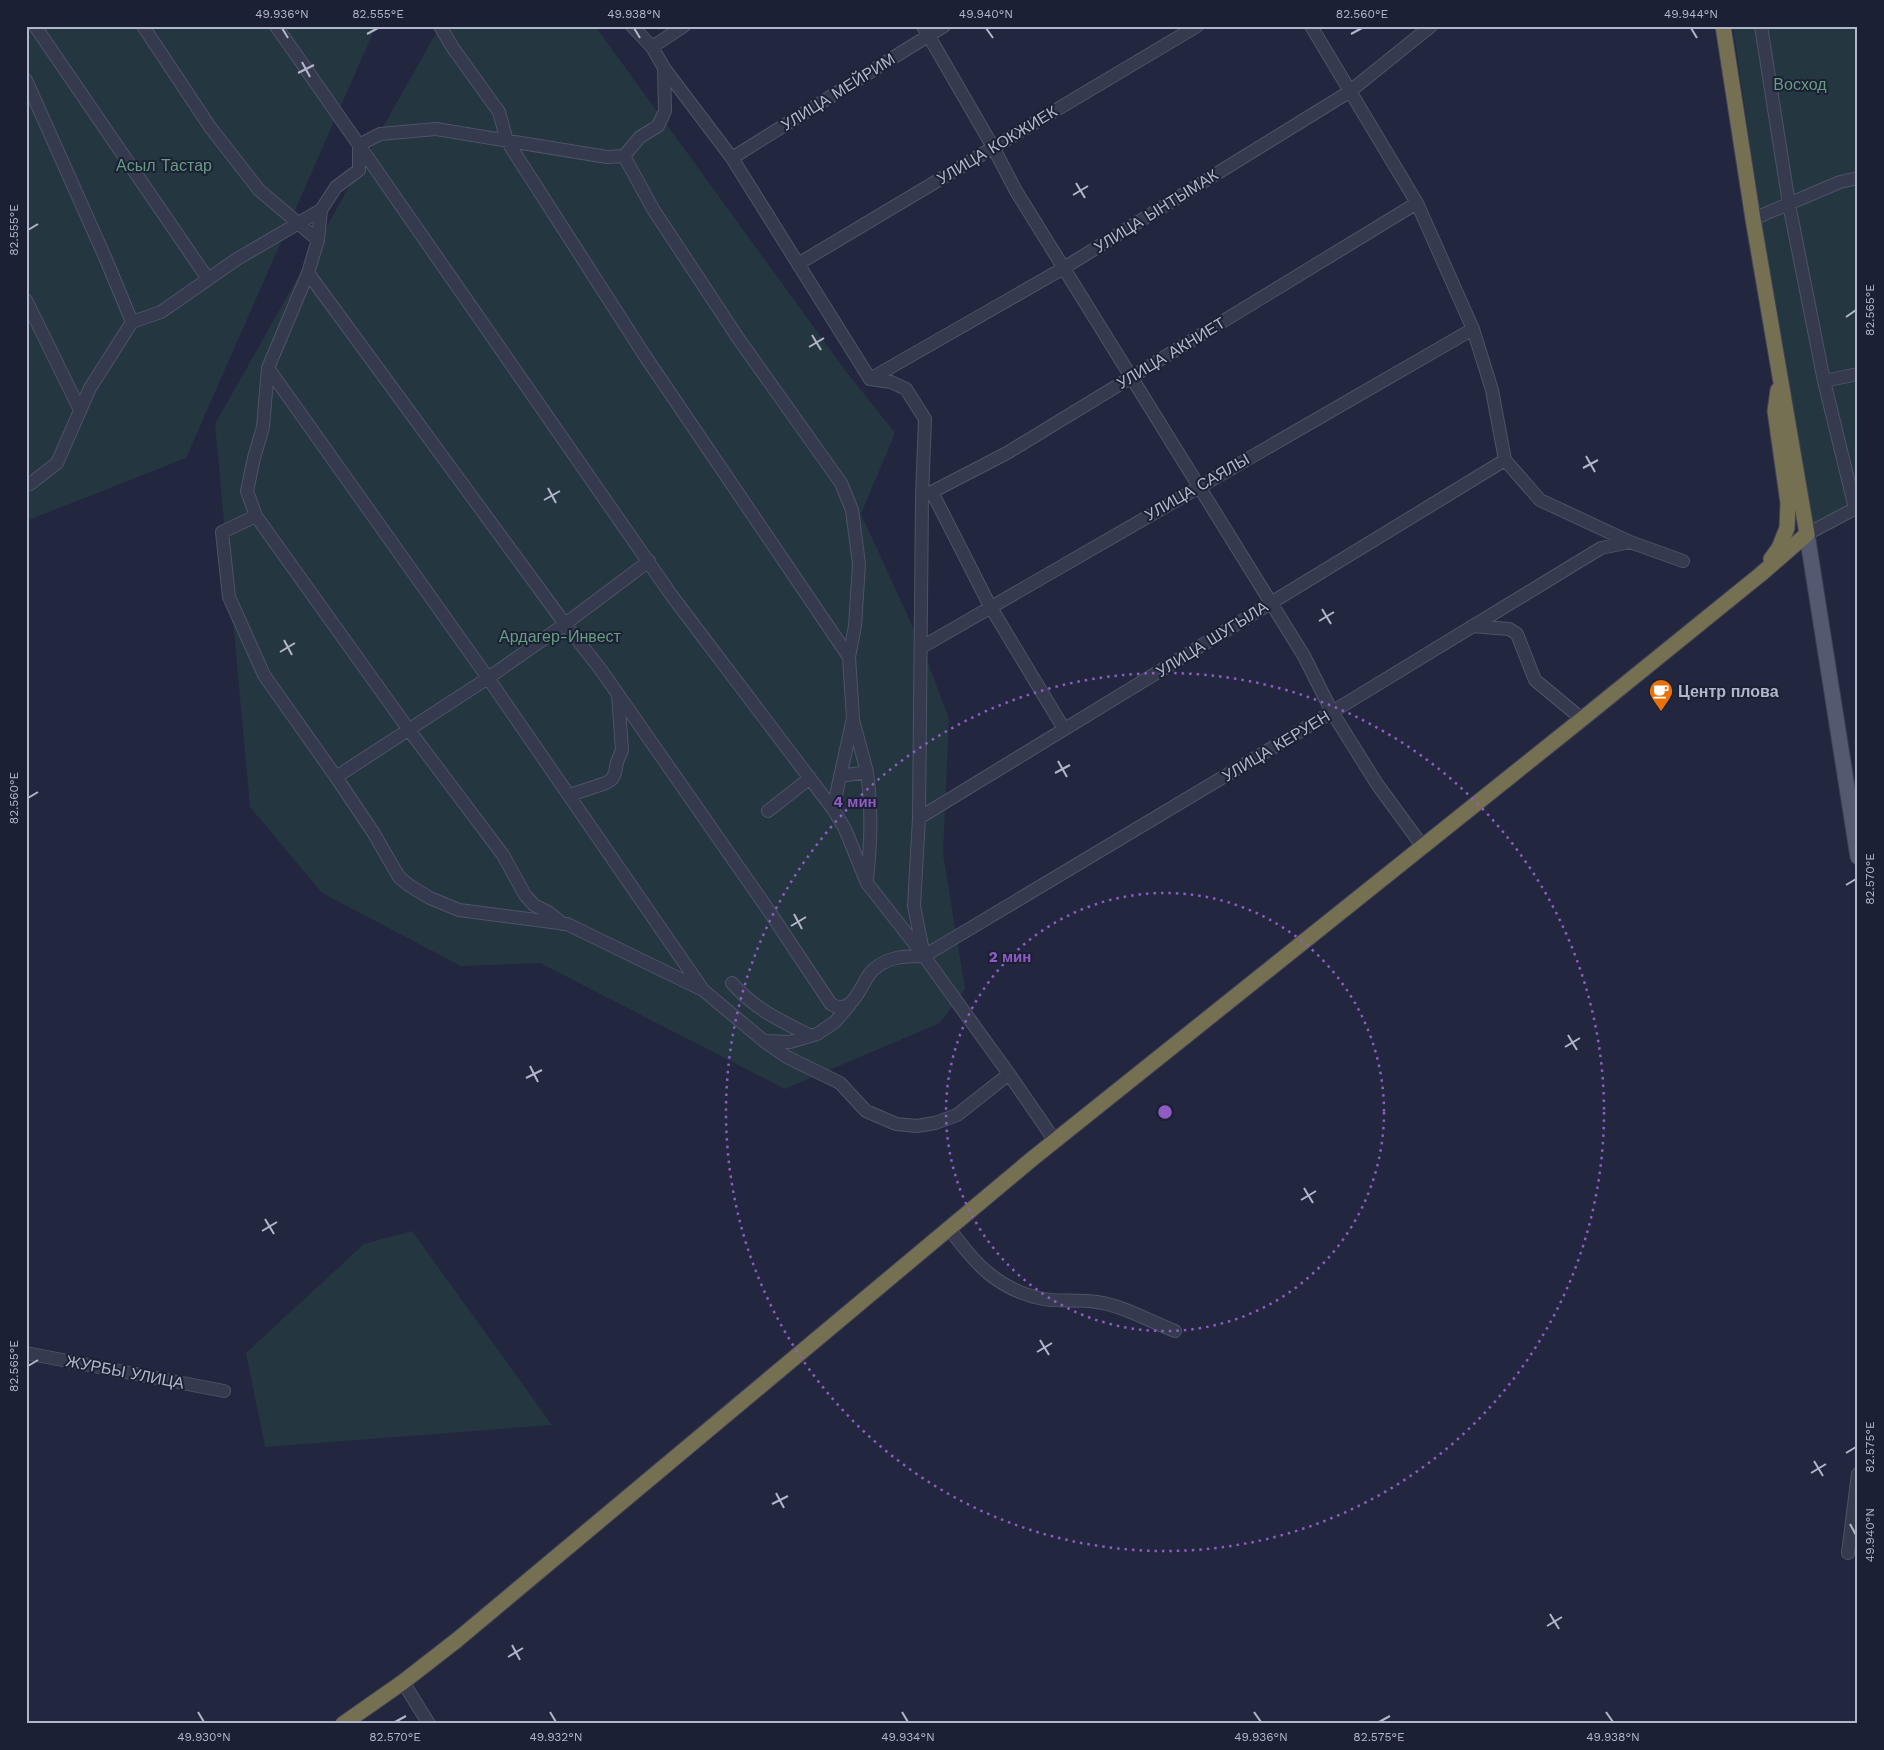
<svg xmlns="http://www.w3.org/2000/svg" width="1884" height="1750" font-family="'Work Sans',sans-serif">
<rect width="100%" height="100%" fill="#22273f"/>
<path fill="#243640" d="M26,26H376L186,458L26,521Z
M440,26H595L845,370L895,433L861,514L922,647L949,719L943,854L965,989L940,1023L785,1089L540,963L461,966L322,893L250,807L215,424Z
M1733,26H1858V513L1814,536L1759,208Z
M412,1231L552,1425L265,1447L246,1353L364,1244Z"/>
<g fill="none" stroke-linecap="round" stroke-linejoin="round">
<g stroke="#4e5367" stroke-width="14">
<path id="minor" d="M35,26L208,279
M143,26L210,127L259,190L318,240
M276,26L359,145L380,134L436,129L607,157L624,156
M440,26L453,48L499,112L507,141L645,356L849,657
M632,26L652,47L664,68L732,158L870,379L891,382L906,389L925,419L922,497L919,818L914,906L924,956L1009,1074L1055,1141
M923,26L993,147L1016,191L1304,656L1332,712L1377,784L1423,847
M1311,26L1417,203L1473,329L1492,390L1505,460L1540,500L1630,542L1683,561
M1761,26L1789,204L1824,381L1855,508
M652,47L684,26
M664,68L665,111L658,126L640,137L624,156L653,209L738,338L841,483L852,510L859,564L855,626L849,657L853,718L833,809
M26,80L105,257L132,322L90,388L57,463L30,484L26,485
M732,158L944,26
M1753,219L1840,182L1858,178
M798,264L1197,26
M308,273L565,624L601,670L767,908L831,1004C854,1018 861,981 873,970C888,956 906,956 924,956L1332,712L1601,548L1630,542
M26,300L80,410
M132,322L161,312L237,259L321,210
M268,368L308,273L318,240L321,210L336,187L359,170V145L672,596L833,809L845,829L867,883L921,952
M870,379L1062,269L1349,92L1431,26
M1824,381L1858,374
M932,492L990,606L1064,729
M922,497L1007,453L1417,203
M256,516L222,532L229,597L264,675L336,777L373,832L399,877L410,886L430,898L459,910L567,924L703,990
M1807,534L1858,507
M1472,626L1509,629L1517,634L1535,680L1582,719
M922,647L1473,329
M853,720L867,772
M840,776L867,772C872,812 871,840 867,880
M336,777L488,678L565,624L649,561
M570,795L606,783L612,779L615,773L617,762L622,750L618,694
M768,811L810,778
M919,818L1505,460
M563,924L548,912L534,905L525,895L503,855L409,730L256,516L247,491L254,458L263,427L268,368L488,678L703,990L764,1041L787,1057L840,1083L866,1111L896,1124L917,1126L935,1123L957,1115L1009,1074
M732,983C753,1008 781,1021 809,1035
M766,1041L790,1042L817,1034L835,1022L850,1004
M949,1228C974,1263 998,1290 1043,1299C1059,1302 1079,1299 1097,1302C1124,1306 1149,1321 1175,1331
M26,1353L224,1391
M1848,1553L1858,1474
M403,1682L429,1724"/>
</g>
<g stroke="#3c4155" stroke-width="17">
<path id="major" d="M1807,534L1858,857"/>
</g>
<g stroke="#3e4357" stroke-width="17">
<path id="highway" d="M1771,559L1779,548L1787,528L1788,503L1775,411L1778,390
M343,1724L403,1682L457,1640L1032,1159L1582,719L1761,574L1807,534L1753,219L1723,26"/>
</g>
<use href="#minor" stroke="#363a4f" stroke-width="12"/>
<use href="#major" stroke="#54596f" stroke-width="15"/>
<use href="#highway" stroke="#767052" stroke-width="15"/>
</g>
<path fill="none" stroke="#b2b6ca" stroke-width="2" d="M282,28L288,38M634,28L640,38M986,28L993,38M1691,28L1697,38M367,34L378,28M1351,34L1362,28M302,62L310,77M298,73L314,65M1076,183L1085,198M1073,195L1088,186M28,230L38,224M1846,317L1856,310M812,335L821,350M809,347L824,338M1586,456L1595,472M1583,468L1598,460M548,488L556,503M544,500L560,491M1322,609L1331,624M1319,621L1334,612M284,640L292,655M280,652L295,643M1058,761L1067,777M1055,773L1070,765M28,798L38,792M1846,885L1856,879M794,914L802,929M791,926L806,917M1568,1035L1577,1050M1565,1047L1580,1038M530,1066L538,1082M526,1078L542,1070M1304,1188L1313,1203M1301,1200L1316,1191M265,1219L274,1234M262,1231L277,1222M1040,1340L1049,1355M1037,1352L1052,1343M28,1366L38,1360M1846,1453L1856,1447M1814,1461L1823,1476M1811,1473L1826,1464M776,1493L784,1508M772,1504L788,1496M1850,1524L1856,1535M1550,1614L1559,1629M1547,1626L1562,1617M512,1645L520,1660M508,1657L523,1648M198,1712L204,1722M550,1712L556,1722M902,1712L908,1722M1254,1712L1261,1722M1606,1712L1613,1722M395,1722L406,1716M1379,1722L1390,1716"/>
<g fill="none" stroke="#8e5cc3" stroke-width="2.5" stroke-dasharray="2.5 5">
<circle cx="1165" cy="1112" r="219"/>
<circle cx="1165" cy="1112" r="439"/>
</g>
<defs>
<g id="cafe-pin" transform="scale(1.25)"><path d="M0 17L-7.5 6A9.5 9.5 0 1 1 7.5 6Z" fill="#e8710a" stroke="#1b2034"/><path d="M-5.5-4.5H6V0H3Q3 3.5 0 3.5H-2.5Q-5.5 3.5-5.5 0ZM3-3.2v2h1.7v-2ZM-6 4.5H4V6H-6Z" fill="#fff"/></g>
</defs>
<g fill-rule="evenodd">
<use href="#cafe-pin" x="1661" y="691"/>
</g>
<g text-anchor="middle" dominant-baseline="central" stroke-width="4" stroke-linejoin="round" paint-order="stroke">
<g font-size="16" fill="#679d80" stroke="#1b2034">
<text x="1800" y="84">Восход</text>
<text x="164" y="165">Асыл Тастар</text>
<text x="560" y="636">Ардагер-Инвест</text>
</g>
<g font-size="16" fill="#b2b6ca" stroke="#1b2034">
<text transform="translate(838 92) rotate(-32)">УЛИЦА МЕЙРИМ</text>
<text transform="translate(997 145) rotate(-31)">УЛИЦА КОКЖИЕК</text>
<text transform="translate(1156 211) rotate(-32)">УЛИЦА ЫНТЫМАК</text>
<text transform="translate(1171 353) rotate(-31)">УЛИЦА АКНИЕТ</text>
<text transform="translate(1197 487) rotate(-30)">УЛИЦА САЯЛЫ</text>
<text transform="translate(1212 639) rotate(-32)">УЛИЦА ШУГЫЛА</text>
<text transform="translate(1276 746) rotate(-31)">УЛИЦА КЕРУЕН</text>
<text transform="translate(125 1372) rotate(11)">ЖУРБЫ УЛИЦА</text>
</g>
<g font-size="16" font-weight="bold" fill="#b2b6ca" stroke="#1b2034" text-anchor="start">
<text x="1678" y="691">Центр плова</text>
</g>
</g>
<circle cx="1165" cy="1112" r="8" fill="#8e5cc3" stroke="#1b2034" stroke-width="2.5"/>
<g font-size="15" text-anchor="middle" font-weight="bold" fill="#8e5cc3" stroke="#1b2034" stroke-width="4" stroke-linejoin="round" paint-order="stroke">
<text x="855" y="807">4 мин</text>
<text x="1010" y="962">2 мин</text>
</g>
<rect width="1884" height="1750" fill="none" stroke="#1b2034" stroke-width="55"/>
<rect x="28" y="28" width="1828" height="1694" fill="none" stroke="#b2b6ca" stroke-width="2"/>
<g font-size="12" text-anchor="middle" fill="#b2b6ca">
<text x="282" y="18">49.936°N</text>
<text x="378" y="18">82.555°E</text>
<text x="634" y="18">49.938°N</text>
<text x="986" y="18">49.940°N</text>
<text x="1362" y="18">82.560°E</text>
<text x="1691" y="18">49.944°N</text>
<text transform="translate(14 230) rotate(-90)" y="4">82.555°E</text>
<text transform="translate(1870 310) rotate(-90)" y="4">82.565°E</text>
<text transform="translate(14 798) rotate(-90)" y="4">82.560°E</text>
<text transform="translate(1870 879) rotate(-90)" y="4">82.570°E</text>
<text transform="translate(14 1366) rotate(-90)" y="4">82.565°E</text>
<text transform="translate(1870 1447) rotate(-90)" y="4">82.575°E</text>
<text transform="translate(1870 1535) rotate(-90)" y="4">49.940°N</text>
<text x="204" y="1741">49.930°N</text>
<text x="395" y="1741">82.570°E</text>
<text x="556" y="1741">49.932°N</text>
<text x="908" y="1741">49.934°N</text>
<text x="1261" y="1741">49.936°N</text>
<text x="1379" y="1741">82.575°E</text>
<text x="1613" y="1741">49.938°N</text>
</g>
</svg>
